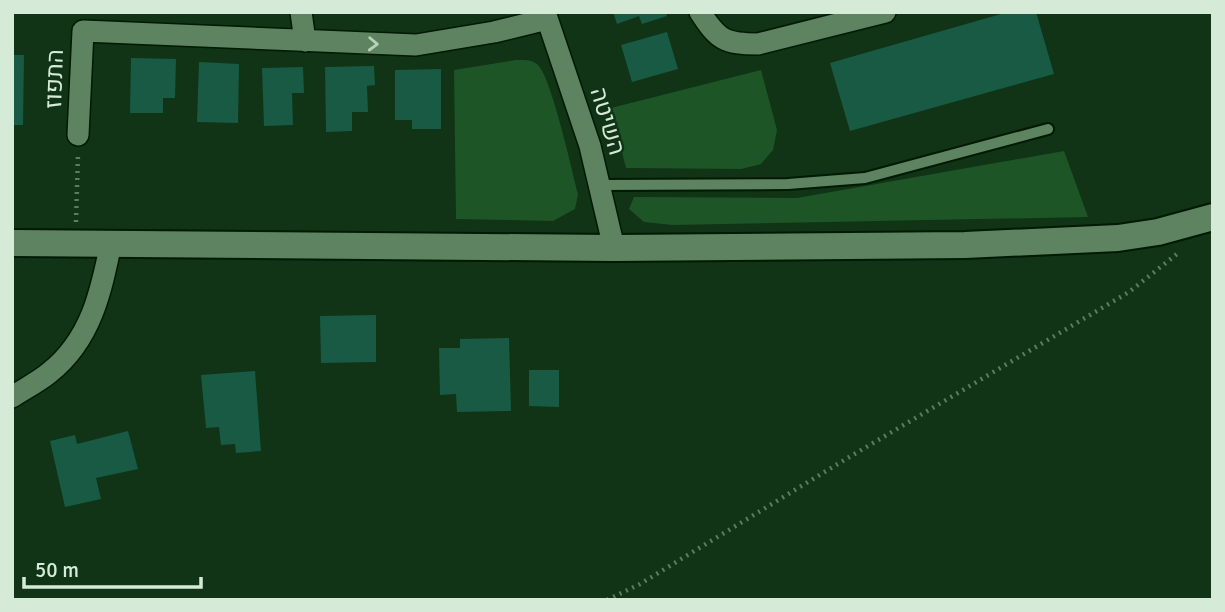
<svg xmlns="http://www.w3.org/2000/svg" width="1225" height="612" font-family="Signika,Heebo,sans-serif">
<rect width="100%" height="100%" fill="#103415"/>
<path fill="#1e5526" d="M516,60C523,60 531,59 537,64C551,75 572,171 578,194L575,209L553,221L456,219L454,70Z
M761,70L777,130L773,150L761,164L741,169L626,168L611,108Z
M1064,151L1088,217L673,225L644,222L629,209L634,197L797,198Z"/>
<path fill="#185a44" d="M613,12H666L667,16L642,24L639,16L617,24Z
M1008,12H1036L1054,74L850,131L830,63Z
M667,32L678,69L632,82L621,45Z
M12,55H24L23,125H12Z
M131,58L176,59L175,98H163V113H130Z
M199,62L239,64L238,123L197,122Z
M374,66L375,85L367,86L368,112H352V131L326,132L325,67Z
M303,67L304,93H292L293,125L264,126L262,68Z
M441,69V129H412V120H395V70Z
M376,315V362L321,363L320,316Z
M509,338L511,411L457,412L456,394L440,395L439,348H460V339Z
M529,370H559V407L529,406Z
M255,371L261,451L236,453L235,444L221,445L219,427L206,428L201,375Z
M128,431L138,469L96,478L101,499L65,507L50,441L75,435L77,444Z"/>
<g fill="none" stroke-linecap="round" stroke-linejoin="round">
<g stroke="#011a04" stroke-width="14">
<path id="service" d="M600,185L788,184L865,178L1048,129"/>
</g>
<g stroke="#011a04" stroke-width="24">
<path id="minor" d="M301,12L305,41
M545,12L590,146L614,248
M700,12C718,40 725,44 758,44L885,12
M78,135L83,31L416,45L494,32L547,19
M12,397C24,389 38,382 49,373C91,340 101,292 111,243"/>
</g>
<g stroke="#011a04" stroke-width="30">
<path id="tertiary" d="M12,243L614,248L965,245L1118,238L1158,232L1213,217"/>
</g>
<path stroke="#5d7b60" stroke-width="4.5" stroke-dasharray="2 5" stroke-linecap="butt" d="M76,222L78,154
M607,600L640,584L846,459L1129,292L1177,254"/>
<use href="#service" stroke="#5e8360" stroke-width="10"/>
<use href="#minor" stroke="#5e8360" stroke-width="21"/>
<use href="#tertiary" stroke="#5e8360" stroke-width="26"/>
</g>
<defs><path id="oneway-chevron" d="M-2-3.5L2.5 0L-2 3.5" fill="none" stroke-width="1.6" stroke-linecap="round" stroke-linejoin="round" transform="scale(1.75)"/></defs>
<use stroke="#b8d1b9" href="#oneway-chevron" transform="translate(373 44) rotate(2)"/>
<g text-anchor="middle" dominant-baseline="central" stroke-width="5" stroke-linejoin="round" paint-order="stroke">
<g font-size="24" fill="#d6ebd7" stroke="#103415">
<text transform="translate(54 79) rotate(-88)">התפוז</text>
<text transform="translate(608 121) rotate(73)">השיטה</text>
</g>
</g>
<rect width="1225" height="612" fill="none" stroke="#d6ebd7" stroke-width="28"/>
<path d="M24 577v10h177v-10" fill="none" stroke="#d6ebd7" stroke-width="3.5"/>
<text x="35" y="577" font-size="21" fill="#d6ebd7" stroke="#103415" stroke-width="5" paint-order="stroke">50 m</text>
</svg>
